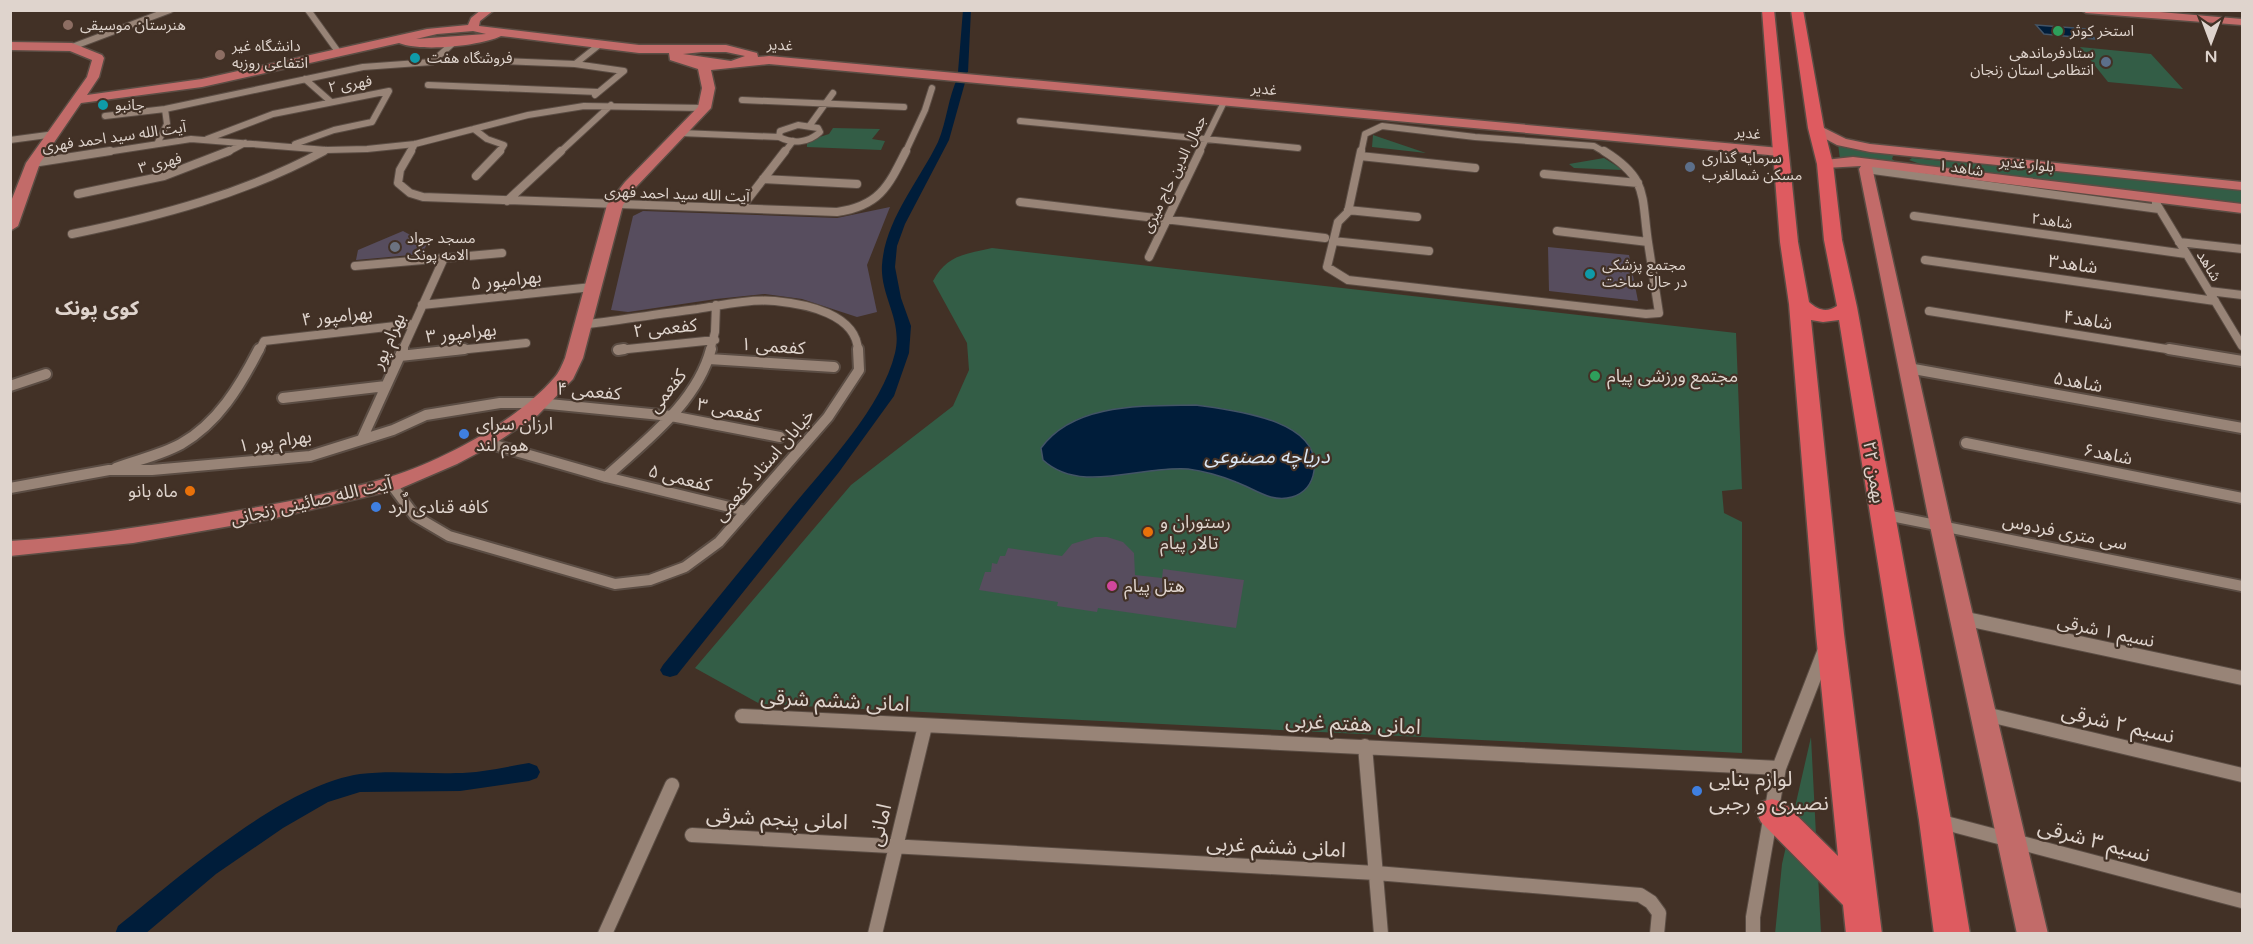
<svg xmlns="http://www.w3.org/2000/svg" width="2253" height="944" font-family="'Varela Round','Noto Sans Arabic',sans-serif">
<rect width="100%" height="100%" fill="#423126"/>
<path fill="#335d46" d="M2080,47L2151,54L2183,89L2108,82Z
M833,128L880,129L872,139L885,141L881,150L807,147V141L829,134Z
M1373,135L1426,153L1372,147Z
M1838,144L1864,151L1896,155L1893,156L1892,159L1896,162L1855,158L1840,159Z
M1604,158L1623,170L1574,168L1569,164Z
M1912,158L2242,189V204C2134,197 2027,178 1920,164L1909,160Z
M992,248L1736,333L1742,489L1722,491L1724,513L1742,522V753L760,704L695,668L851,485L953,406L969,370L967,343L933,281C947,255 965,254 992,248Z
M1811,737L1821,933L1775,934L1782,864Z"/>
<path fill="#001d3a" stroke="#435466" stroke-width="1.5" d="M2036,25L2087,29L2095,39L2044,34Z
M1196,405C1231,410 1322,419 1314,471C1312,484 1305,493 1292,497C1271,503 1255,489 1236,482C1221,476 1204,471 1188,469C1141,465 1081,495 1043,460L1041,448C1074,402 1145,406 1196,405Z"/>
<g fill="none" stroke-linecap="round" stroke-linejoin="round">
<path fill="#001d3a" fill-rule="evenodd" d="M963,10H971L968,72L963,75L958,72Z
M958,77L966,79L949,140L905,224L897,246L895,267L901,298L911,326L909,353L894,396L839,472L677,675L670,677L663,675L660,670L663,665C706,612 749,560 792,507C827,465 882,407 895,353C903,320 880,296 882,265C885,220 919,181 938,142C947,121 948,97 958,77Z
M529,763L537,766L540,772L537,778L529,781L460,791L360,792L328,802L283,828L216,874L145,934H115L118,926C179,877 283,785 360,774C391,770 425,774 456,773C480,773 505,767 529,763Z"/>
</g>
<path fill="#574d5e" d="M890,207L867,265L877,312L857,317L802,299L765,294L716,299L628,312L611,310L633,216L643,211L837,218Z
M403,231L427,244L422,254L356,260L358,250Z
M1548,247L1629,255L1638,301L1549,291Z
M1095,537H1107L1123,542L1134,553L1135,575L1162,578L1163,569L1244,580L1236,628L1098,608L1097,612L1057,606L1058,602L979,590L985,572H991L992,563L997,564L1000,556H1005L1008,548L1062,556L1072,544Z"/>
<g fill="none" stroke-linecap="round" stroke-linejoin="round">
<g stroke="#5b4d44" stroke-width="8">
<path id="minor-far3" d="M308,10L339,53
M72,47L170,10
M477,60L575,64L599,45
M575,64L624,71L595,95
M305,79L330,101
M428,85L598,92
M742,100L904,107
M105,116L165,109L363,67L432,62L452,44
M1020,121L1298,148
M798,125L818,128L820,132C808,143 793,144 779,137L780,131Z
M810,125L833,93
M474,129L487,139L504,145L499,153
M681,133L779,137
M207,139L273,114L389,91L372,122L334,130L295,144
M10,140L55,134
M158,142L167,124L165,109
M100,153L191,139L326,150L367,149L415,144L528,115L584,106L704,108
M226,153L245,143
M321,153L326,150
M410,153L415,144
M559,153L611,105
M784,153L793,141
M905,153L925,110L932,88
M1199,153L1224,102
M1361,153L1365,134L1382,126L1475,137L1594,146L1606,153"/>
</g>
<g stroke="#5b4d44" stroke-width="10">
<path id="minor-far2" d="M411,151L400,170L398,183L410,193L423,197L837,212C879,206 888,187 906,151
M1361,151L1348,212L1338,222L1327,267L1348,280L1646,314L1659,313L1648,242
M1604,151C1649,179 1641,195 1648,242
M1360,156L1475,168
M33,163L110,151
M1866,169L2159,209
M1544,174L1638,183
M476,176L500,151
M763,179L857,184
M78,194L164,176L229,151
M507,201L561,151
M1020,202L1325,238
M2156,203L2242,346
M744,204L785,151
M1348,210L1417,217
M1914,216L2186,254
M1557,231L1648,242
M72,234C160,216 244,194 324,151
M1333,241L1429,251
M2179,242L2242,249
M1149,257L1200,151
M1925,260L2215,301
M355,266L502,253
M2209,291L2242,295
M422,305L592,287
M1929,311L2179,351
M582,325C620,320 658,314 697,309C722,305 750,299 775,301C806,304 857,314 858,351
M618,350L715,340
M259,351L264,341L413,324
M402,351L444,258
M449,351L526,343
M710,351L715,332L716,305"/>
</g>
<g stroke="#5b4d44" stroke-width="14">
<path id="minor-far1" d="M2169,349L2242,361
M618,350L624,349
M400,356L464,349
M709,359L834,367
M1908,368L2242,428
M10,386L46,374
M283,398L386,386
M362,439L403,349
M484,442L606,477L746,511
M1966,443L2242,498
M116,468C137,460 161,455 181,444C218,423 240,386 259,349
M606,477C645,441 697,403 711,349
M391,484L415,516L449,536L615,584L650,580L685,567L719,542L828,417L859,370L858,349
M10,488L109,470H152L310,456L393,430L426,415L500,403H539L671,416L780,437
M1881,514L2242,586"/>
</g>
<g stroke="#5b4d44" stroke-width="16">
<path id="minor" d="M1962,618L2242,678
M1985,714L2242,775
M742,716L1779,768
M1365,746L1381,934
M1938,821L2242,901
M692,835L1376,873L1640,895L1651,902L1659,913L1657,934
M605,934L672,785
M875,934L925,726
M1753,934V917L1779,768L1824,652"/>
</g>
<g stroke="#5b4d44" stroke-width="3">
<path id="major" d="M481,10H494L480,21L479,26L639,45H726L757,53L758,57L769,56L1781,148L1788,152L1781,156L769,64L711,70L715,88L711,108L635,188L623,205L583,358L573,379L538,415L491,446L457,464L399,489L271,519L133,543L10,556V541C79,537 146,526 214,515C270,505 328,495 383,479C439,463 516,422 554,378C559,373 562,365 565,358L607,205L625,182L698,107L702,88L698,69L670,60L669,53H639L501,36C480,46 421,52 399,43L202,87L81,103L40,163L18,226L10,231V204L26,163L87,77L92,60L70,51L10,50V42L72,43L102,55L104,58L99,77L87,95L202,79L427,29L468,25L471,18ZM473,31L486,34L416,39L437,34ZM702,52H726L745,56L731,61L683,54Z
M2081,10H2136L2242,19V25L2086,13Z
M1816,124L1846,139L1870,144L2242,182V190L1870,152L1837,145L1811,131L1809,128L1811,125Z
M1853,157L2242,204V213L1872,167L1952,526L2048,934H2017L1930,526L1859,169L1861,166L1825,168L1818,164L1825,160Z"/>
</g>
<g stroke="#5b4d44" stroke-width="3">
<path id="highway" d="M1762,10H1774L1798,242L1809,302C1818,310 1826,313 1837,306L1824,240L1817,164L1808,128L1791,10H1803L1824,128L1833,164L1842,240L1857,307L1951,820L1970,934H1934L1919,820L1839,320L1823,322L1811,320L1844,634L1882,934H1846L1843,905L1761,822L1756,812L1761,802L1772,799L1783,802L1838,856L1816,634L1789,304L1780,242Z"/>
</g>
<use href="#minor-far3" stroke="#988477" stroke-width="6"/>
<use href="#minor-far2" stroke="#988477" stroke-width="8"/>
<use href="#minor-far1" stroke="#988477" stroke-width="10"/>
<use href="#minor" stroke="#988477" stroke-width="14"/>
<use href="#major" fill="#c26b69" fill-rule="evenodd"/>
<use href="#highway" fill="#de5b60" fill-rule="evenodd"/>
</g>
<g fill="#8d6e63" stroke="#423126" stroke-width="2">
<circle cx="68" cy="25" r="6"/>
<circle cx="220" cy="55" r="6"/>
</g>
<g fill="#2e9e5b" stroke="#423126" stroke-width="2">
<circle cx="2058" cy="31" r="6"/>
<circle cx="1595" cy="376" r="6"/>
</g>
<g fill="#0f9aa8" stroke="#423126" stroke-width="2">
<circle cx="415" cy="58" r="6"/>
<circle cx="103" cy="105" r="6"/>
<circle cx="1590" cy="274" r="6"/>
</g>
<g fill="#5c6f8a" stroke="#423126" stroke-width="2">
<circle cx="2106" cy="62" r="6"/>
<circle cx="1690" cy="167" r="6"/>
</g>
<circle fill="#6b7280" stroke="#423126" stroke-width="2" cx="395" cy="247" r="6"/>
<g fill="#3f7fe0" stroke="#423126" stroke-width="2">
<circle cx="464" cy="434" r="6"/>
<circle cx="376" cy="507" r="6"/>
<circle cx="1697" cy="791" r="6"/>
</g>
<g fill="#e8710a" stroke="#423126" stroke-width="2">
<circle cx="190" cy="491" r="6"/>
<circle cx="1148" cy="532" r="6"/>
</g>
<circle fill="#d1479c" stroke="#423126" stroke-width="2" cx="1112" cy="586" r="6"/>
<g text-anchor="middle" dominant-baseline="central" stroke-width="4.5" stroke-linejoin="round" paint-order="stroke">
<g font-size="15" fill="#dfd4cd" stroke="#423126" text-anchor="start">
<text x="80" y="25">هنرستان موسیقی</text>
<text x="2070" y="31">استخر کوثر</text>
<text x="232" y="46">دانشگاه غیر<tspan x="232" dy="17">انتفاعی روزبه</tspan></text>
<text x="2094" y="53" text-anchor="end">ستادفرماندهی<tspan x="2094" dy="17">انتظامی استان زنجان</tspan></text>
<text x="427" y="58">فروشگاه هفت</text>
<text x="115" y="105">جانبو</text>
<text x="1702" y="158">سرمایه گذاری<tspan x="1702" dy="17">مسکن شمالغرب</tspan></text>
<text x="407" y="238">مسجد جواد<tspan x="407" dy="17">الامه پونک</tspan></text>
<text x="1602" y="265">مجتمع پزشکی<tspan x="1602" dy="17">در حال ساخت</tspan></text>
</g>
<g font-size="15" fill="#dfd4cd" stroke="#423126">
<text transform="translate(780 45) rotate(3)">غدیر</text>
<text transform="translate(350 84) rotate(-9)">فهری ۲</text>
<text transform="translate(1264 89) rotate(5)">غدیر</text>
<text transform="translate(1748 133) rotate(5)">غدیر</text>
<text transform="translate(114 137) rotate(-8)">آیت الله سید احمد فهری</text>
<text transform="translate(160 163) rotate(-14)">فهری ۳</text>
<text transform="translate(2027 164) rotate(6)">بلوار غدیر</text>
<text transform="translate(1961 168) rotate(8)">شاهد ۱</text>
<text transform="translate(1174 174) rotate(-64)">جمال الدین حاج میری</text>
<text transform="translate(677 194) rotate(2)">آیت الله سید احمد فهری</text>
<text transform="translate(2052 221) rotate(8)">شاهد۲</text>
<text transform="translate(2209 266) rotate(59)">شاهد</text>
</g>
<g font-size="18" fill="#dfd4cd" stroke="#423126">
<text transform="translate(2073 264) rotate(8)">شاهد۳</text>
<text transform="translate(506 280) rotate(-6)">بهرامپور ۵</text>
<text transform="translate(337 316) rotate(-6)">بهرامپور ۴</text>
<text transform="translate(2088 320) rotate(9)">شاهد۴</text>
<text transform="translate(665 328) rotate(-6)">کفعمی ۲</text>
<text transform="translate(461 333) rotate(-6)">بهرامپور ۳</text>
<text transform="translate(388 341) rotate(-66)">بهرام پور</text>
<text transform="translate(773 346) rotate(4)">کفعمی ۱</text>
<text transform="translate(2078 382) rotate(10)">شاهد۵</text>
<text transform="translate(589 391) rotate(5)">کفعمی ۴</text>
<text transform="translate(667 391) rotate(-51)">کفعمی</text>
<text transform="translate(729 410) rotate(11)">کفعمی ۳</text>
<text transform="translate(275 441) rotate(-8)">بهرام پور ۱</text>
<text transform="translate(2108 454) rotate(11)">شاهد۶</text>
<text transform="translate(764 465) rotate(-49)">خیابان استاد کفعمی</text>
<text transform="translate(1874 472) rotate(81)">۲۲ بهمن</text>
<text transform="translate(680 478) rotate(14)">کفعمی ۵</text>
<text transform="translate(311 501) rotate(-13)">آیت الله صائینی زنجانی</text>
<text transform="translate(2065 532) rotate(11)">سی متری فردوس</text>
<text transform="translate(2106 631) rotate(12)">نسیم ۱ شرقی</text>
</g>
<g font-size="18" fill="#dfd4cd" stroke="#423126" text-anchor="start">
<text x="1607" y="376">مجتمع ورزشی پیام</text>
<text x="476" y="424">ارزان سرای<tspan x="476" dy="21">هوم لند</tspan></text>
<text x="178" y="491" text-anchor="end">ماه بانو</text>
<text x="388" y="507">کافه قنادی لٌرد</text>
<text x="1160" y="522">رستوران و<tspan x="1160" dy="21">تالار پیام</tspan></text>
<text x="1124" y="586">هتل پیام</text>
</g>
<g font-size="20" font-weight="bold" fill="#dfd4cd" stroke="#423126">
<text x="97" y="309">کوی پونک</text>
</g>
<g font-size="20" font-style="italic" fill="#dae6f4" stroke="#423126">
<text x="1267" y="457">دریاچه مصنوعی</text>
</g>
<g font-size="21" fill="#dfd4cd" stroke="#423126">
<text transform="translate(835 701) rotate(3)">امانی ششم شرقی</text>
<text transform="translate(1353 724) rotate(3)">امانی هفتم غربی</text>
<text transform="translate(2118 724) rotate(13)">نسیم ۲ شرقی</text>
<text transform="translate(777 819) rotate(3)">امانی پنجم شرقی</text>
<text transform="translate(880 825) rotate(-76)">امانی</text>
<text transform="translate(2094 841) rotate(15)">نسیم ۳ شرقی</text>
<text transform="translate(1276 847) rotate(3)">امانی ششم غربی</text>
</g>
<g font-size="21" fill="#dfd4cd" stroke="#423126" text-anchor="start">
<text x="1709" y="779">لوازم بنایی<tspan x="1709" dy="24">نصیری و رجبی</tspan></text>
</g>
</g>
<rect width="2253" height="944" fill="none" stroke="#dfd4cd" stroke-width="24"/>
<g transform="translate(2211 42) rotate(180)" stroke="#423126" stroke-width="4.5" paint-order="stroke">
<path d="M0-4.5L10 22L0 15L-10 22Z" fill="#dfd4cd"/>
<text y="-9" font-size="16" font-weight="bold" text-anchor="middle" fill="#dfd4cd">N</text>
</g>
</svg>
